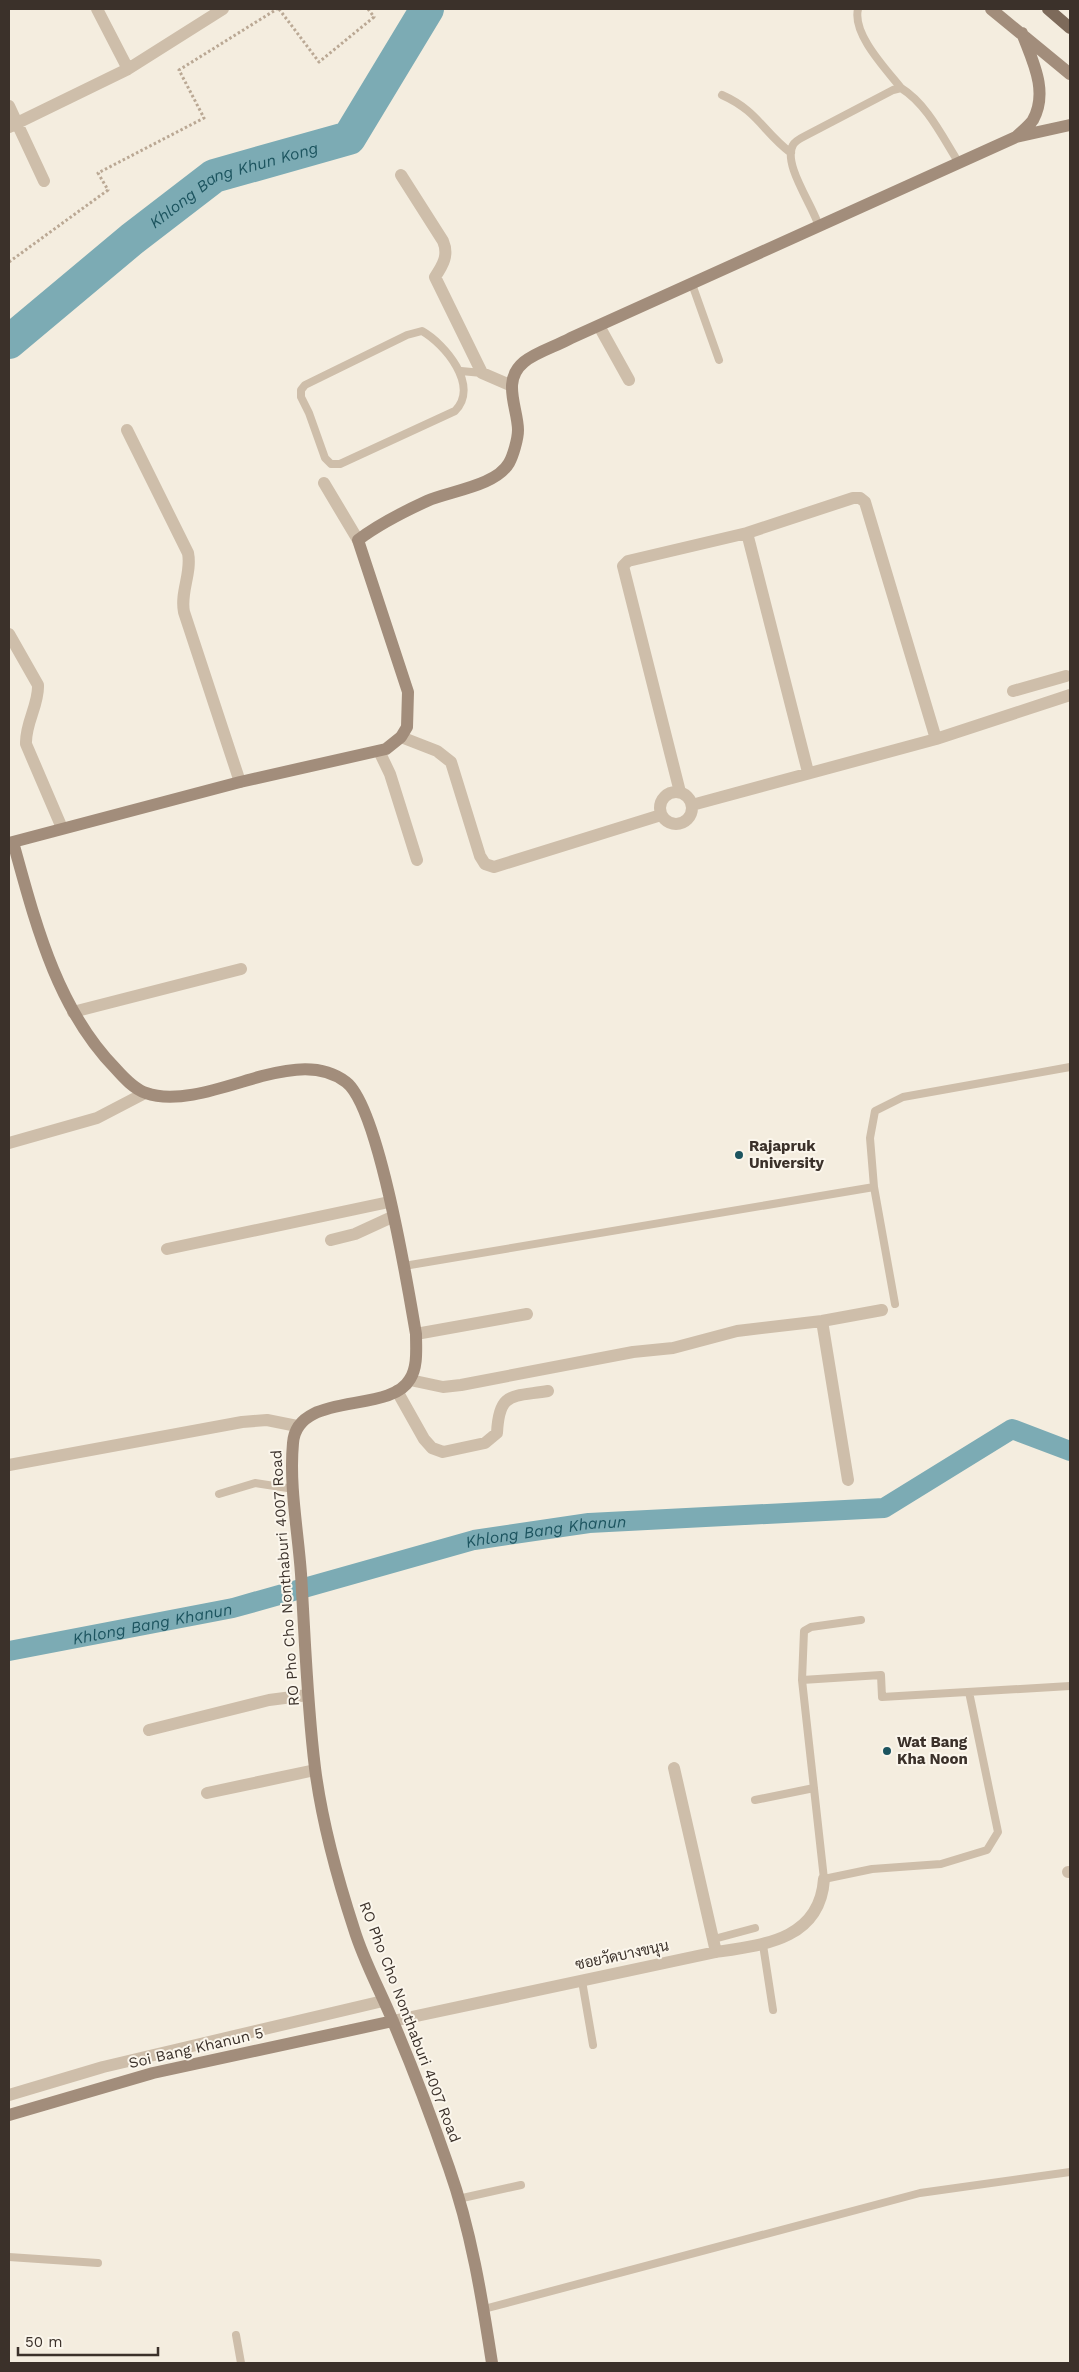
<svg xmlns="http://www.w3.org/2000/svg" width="1079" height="2372" font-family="'Work Sans',Sarabun,sans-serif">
<rect width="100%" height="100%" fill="#f4eddf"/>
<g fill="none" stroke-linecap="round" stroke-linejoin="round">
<path stroke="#7cabb4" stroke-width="20" id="s1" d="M9,1651L233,1608L474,1540L589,1523L884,1508L1012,1429L1070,1451"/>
<path stroke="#7cabb4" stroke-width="34" id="s2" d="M9,342L132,239L214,176L349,138L427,9"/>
<path stroke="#baa894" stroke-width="3" stroke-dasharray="2.5 2.5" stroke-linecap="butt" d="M279,9L319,62L374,17L368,9
M9,262L108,190L98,173L204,118L179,70L277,9"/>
<path stroke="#cebeaa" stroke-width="8" d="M858,9C852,34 886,69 901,88
M722,95C758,111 763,132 791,153
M819,227C814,207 782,164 793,145C795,141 801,138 805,136L893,90L901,88C927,104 943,138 959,163
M692,284L719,360
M422,331C445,344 480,386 455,411L340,464H331L325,458L309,413L301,397V390L305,385L407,335Z
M461,371L482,373
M404,1266L874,1187
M895,1304L874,1187L870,1138L875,1111L903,1097L1070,1067
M219,1494L255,1483L294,1489
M861,1620L811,1627L804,1631L802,1680L824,1879L872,1869L941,1864L987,1850L998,1832L969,1692
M802,1680L881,1675L882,1697L1070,1686
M755,1800L814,1788
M714,1939L755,1928
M763,1945L773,2010
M582,1981L593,2045
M458,2199L521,2185
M9,2257L98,2263
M484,2309L920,2193L1070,2172
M236,2335L241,2363"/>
<path stroke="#cebeaa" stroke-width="12" d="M97,9L128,69
M9,106L44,181
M9,127L128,69L223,9
M401,175L443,241C449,255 443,265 435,277L482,373L512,386
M599,326L629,380
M127,430L188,553C192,573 180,592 184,612L240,782
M324,483L358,540
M747,533L808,772
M9,634L38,685C39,705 25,723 26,744L62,828
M1013,691L1066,676
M401,737L437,751L451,762L480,856L485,864L494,867L661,815
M379,751L390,774L417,860
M660 808a16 16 0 1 1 32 0a16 16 0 1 1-32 0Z
M680,792L623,566L628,561L747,533L853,498H860L865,502L936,739
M692,805L936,739L1070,695
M73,1012L241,969
M9,1143L97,1118L145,1093
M331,1240L355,1234L392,1217
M167,1249L389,1202
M822,1321L848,1480
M416,1334L527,1314
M410,1380L443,1387L461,1385L633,1352L673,1348L737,1331L822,1321L882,1310
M397,1391L424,1439L432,1448L443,1452L485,1443L497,1433C499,1391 512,1397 548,1391
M9,1465L242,1422L267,1420L297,1426
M149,1730L269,1700L308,1695
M674,1768L716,1952
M207,1793L315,1770
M1068,1872H1070
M393,2021L716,1952C765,1945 820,1939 824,1879
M9,2095L103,2067L383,2001"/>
<path stroke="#a28d7b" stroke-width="12" d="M991,9L1070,74
M1016,137C1021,132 1029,126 1033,120C1049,91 1032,60 1022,33
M13,842C35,921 56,1008 116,1069C124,1078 134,1089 146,1093C179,1105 229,1085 262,1076C290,1069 321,1063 346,1082C379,1107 408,1288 416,1334C416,1349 418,1366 410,1379C390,1415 297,1390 293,1443C289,1486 298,1531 301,1574C305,1639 307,1704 315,1768C322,1823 337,1877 354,1929C364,1962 381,1992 394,2024C414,2071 432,2119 449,2168C471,2230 482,2298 492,2363
M9,843L240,782L386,749L401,737L407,727L408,692L358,540C379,524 403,512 427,501C450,491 496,486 509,463C513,456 518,439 518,430C518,408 501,381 524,362C536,352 557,346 571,338L1016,137L1070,125
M9,2115L153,2073L393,2021"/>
<path stroke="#7d6a5a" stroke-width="12" d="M1048,9L1070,28"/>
</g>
<g fill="#1c545f" stroke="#fbf6ec" stroke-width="2">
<circle cx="739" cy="1155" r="5"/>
<circle cx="887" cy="1751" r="5"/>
</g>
<g text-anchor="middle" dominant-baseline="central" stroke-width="4" stroke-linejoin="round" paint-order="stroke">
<g font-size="15" font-weight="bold" fill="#3b312a" stroke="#fbf6ec" text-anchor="start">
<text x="749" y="1146">Rajapruk<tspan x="749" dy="17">University</tspan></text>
<text x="897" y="1742">Wat Bang<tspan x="897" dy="17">Kha Noon</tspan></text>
</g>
<g font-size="15" fill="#3b312a" stroke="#fbf6ec">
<text transform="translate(285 1578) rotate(-94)">RO Pho Cho Nonthaburi 4007 Road</text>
<text transform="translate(622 1955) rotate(-12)">ซอยวัดบางขนุน</text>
<text transform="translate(410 2022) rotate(69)">RO Pho Cho Nonthaburi 4007 Road</text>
<text transform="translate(196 2048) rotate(-13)">Soi Bang Khanun 5</text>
</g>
<g font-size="16" font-style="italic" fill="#1c545f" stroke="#fbf6ec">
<text stroke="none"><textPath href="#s2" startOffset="278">Khlong Bang Khun Kong</textPath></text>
<text stroke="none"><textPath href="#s1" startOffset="551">Khlong Bang Khanun</textPath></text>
<text stroke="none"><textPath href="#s1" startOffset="146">Khlong Bang Khanun</textPath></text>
</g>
</g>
<rect width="1079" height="2372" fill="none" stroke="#3b312a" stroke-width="20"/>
<path d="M18 2347v8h140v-8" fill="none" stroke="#3b312a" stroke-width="2.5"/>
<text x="25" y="2347" font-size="15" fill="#3b312a" stroke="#fbf6ec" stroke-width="4" paint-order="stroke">50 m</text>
</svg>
